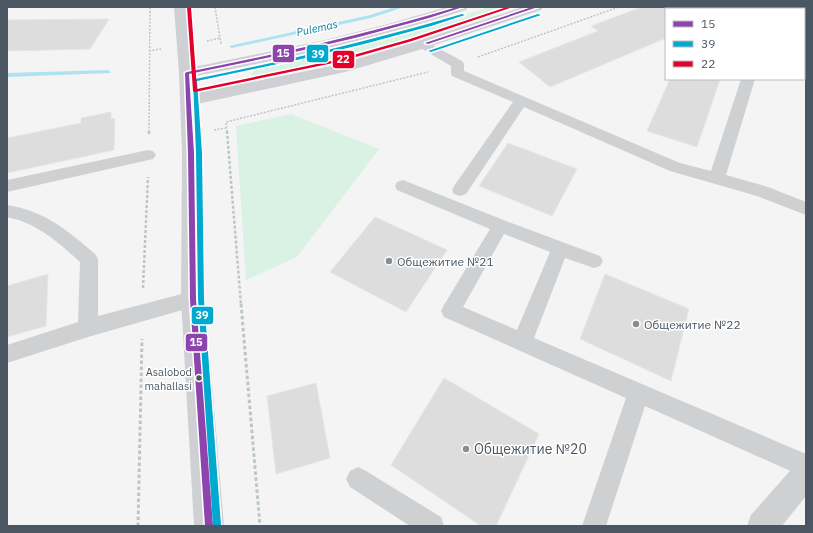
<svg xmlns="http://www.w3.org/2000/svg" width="813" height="533" font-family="'IBM Plex Sans',sans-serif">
<rect width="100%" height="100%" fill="#f4f4f4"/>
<path fill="#d9f2e3" d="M489,7H507L435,30L334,59L255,76L251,74L254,71C333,53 412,32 489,7Z
M291,114L379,149L297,257L246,280L236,126Z"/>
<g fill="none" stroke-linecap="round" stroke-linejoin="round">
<path fill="#aee2f0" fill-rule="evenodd" d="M395,7H404L371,18L232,48L229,46L370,15Z
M108,70L111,72L110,73L7,77V73Z"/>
</g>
<path fill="#ddddde" stroke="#e5e6e7" d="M642,7H666V38L550,87L519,62L598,31L591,26Z
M109,19L90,49L7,51V20Z
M670,79H720L697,147L647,131Z
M111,112V119L115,118L114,150L7,173V138L81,123V118Z
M508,143L577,169L552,216L479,186Z
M375,217L447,250L406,312L330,272Z
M48,274L46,326L7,337V286Z
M605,274L689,309L671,381L580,339Z
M444,378L539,434L496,526H481L391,465Z
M316,383L330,458L276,474L267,396Z"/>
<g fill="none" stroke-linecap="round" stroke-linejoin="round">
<path stroke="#bcc7c4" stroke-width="1.5" stroke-dasharray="2 1.5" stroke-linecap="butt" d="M215,7L221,44
M207,41L220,38
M149,51L161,49
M478,57L619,7
M214,130L226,128
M149,132L150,7
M227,132L226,122L428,72"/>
<path stroke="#bcc7c4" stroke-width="2.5" stroke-dasharray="3 2" stroke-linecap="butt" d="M227,131L241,305
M149,134V131
M143,288L148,177"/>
<path stroke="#bcc7c4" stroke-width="3" stroke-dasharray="3.5 2.5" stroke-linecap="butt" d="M241,304L260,526
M138,526L142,339"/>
<path fill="#ced0d2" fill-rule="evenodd" d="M673,7H688L690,9H675Z
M804,18H806V25H804Z
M423,40L462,61L464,64V71L680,163L711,171L741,79H755L726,175L768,187L806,202V215L757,196L670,171L524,107L466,194L460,196L454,194L452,190L454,186L513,102L452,76L451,73V66L419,47L417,44L419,41Z
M148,150L153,151L156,155L153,159L7,192V180Z
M403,180L506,221L600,256L603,261L600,266L594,268L565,258L534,338L806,454V478L645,406L606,526H582L626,398L444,317L441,311L444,305L490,229L397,190L395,186L397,182ZM504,234L550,252L517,330L463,307Z
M7,205C45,211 67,230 95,254L98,259V316L193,291L200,293L202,299L200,305L88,337L7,363V345L78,322L80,262C58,242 37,223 7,217Z
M358,467L366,471L441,517L444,526H410L350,487L346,479L350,471Z"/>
<path fill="#ced0d2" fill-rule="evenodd" d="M806,460V496L782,526H747L751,515L796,464Z"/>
<path fill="#ced0d4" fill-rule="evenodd" d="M174,7H188L194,67L325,40L388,24L447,7H468L466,10C377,38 287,59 195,76L196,93L336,65L408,44L523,7H543L541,10L419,50L345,72L197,104L200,153L205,299L224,526H194L181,299L182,153L179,73Z"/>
<g stroke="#fff" stroke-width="3">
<path id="bus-1" d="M457,7H463L429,18L359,37L291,53L189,74L194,153L196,299L213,526H205L190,299L188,153L185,73L187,72C278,54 368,34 457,7Z
M532,7H538L428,44L425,43Z"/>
</g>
<g stroke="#fff" stroke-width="3">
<path id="bus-2" d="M462,14L465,15L431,26L364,44L297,60L197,81L202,153L204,299L221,525V526H213L198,299L196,153L193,80L195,79C285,61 374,40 462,14Z
M538,14L541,15L431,52L428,51Z"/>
</g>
<g stroke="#fff" stroke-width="3">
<path id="bus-3" d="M187,7H191L197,89L336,60L410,39L507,7H513L412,41L338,62L195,92L193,91Z"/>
</g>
<use href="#bus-1" fill="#8e44ad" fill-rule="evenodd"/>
<use href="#bus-2" fill="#00a9ce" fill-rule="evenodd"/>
<use href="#bus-3" fill="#e4002b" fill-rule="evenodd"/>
</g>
<g fill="#868d94" stroke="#fff" stroke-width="1.5">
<circle cx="389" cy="261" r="4"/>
<circle cx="636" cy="324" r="4"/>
<circle cx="466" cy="449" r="4"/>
</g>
<circle fill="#4a5661" stroke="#fff" stroke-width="1.5" cx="199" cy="378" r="3.5"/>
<g text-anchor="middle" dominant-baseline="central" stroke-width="3" stroke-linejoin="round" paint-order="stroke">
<g font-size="11" font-style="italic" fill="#0c7c9b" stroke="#fff">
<text transform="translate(317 28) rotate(-12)">Pulemas</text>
</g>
<g font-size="11" fill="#4a5661" stroke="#fff" text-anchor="end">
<text x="192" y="372">Asalobod<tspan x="192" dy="14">mahallasi</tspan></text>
</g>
<g font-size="12" fill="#4a5661" stroke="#fff" text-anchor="start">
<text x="397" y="261">Общежитие №21</text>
<text x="644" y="324">Общежитие №22</text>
</g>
<g font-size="14" fill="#4a5661" stroke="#fff" text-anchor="start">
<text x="474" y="449">Общежитие №20</text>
</g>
</g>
<g stroke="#fff" stroke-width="1.5">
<rect x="272" y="44" width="23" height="19" rx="4" fill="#8e44ad"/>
<rect x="306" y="44" width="23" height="19" rx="4" fill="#00a9ce"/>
<rect x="332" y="50" width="23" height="19" rx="4" fill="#e4002b"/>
<rect x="191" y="306" width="23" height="19" rx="4" fill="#00a9ce"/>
<rect x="185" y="333" width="23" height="19" rx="4" fill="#8e44ad"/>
</g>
<g font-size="11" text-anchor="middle" font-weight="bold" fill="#fff">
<text x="283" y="57">15</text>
<text x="318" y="58">39</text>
<text x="343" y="63">22</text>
<text x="202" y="319">39</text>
<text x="196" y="346">15</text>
</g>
<rect width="813" height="533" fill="none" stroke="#4a5661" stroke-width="16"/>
<rect x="665" y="8" width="140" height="72" fill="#ffffff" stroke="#b7bbc0"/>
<rect x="673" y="21" width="20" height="6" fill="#8e44ad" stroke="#b7bbc0"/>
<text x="701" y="28" font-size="12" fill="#4a5661">15</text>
<rect x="673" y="41" width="20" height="6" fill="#00a9ce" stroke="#b7bbc0"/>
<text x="701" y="48" font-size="12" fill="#4a5661">39</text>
<rect x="673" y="61" width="20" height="6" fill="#e4002b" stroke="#b7bbc0"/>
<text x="701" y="68" font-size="12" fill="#4a5661">22</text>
</svg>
